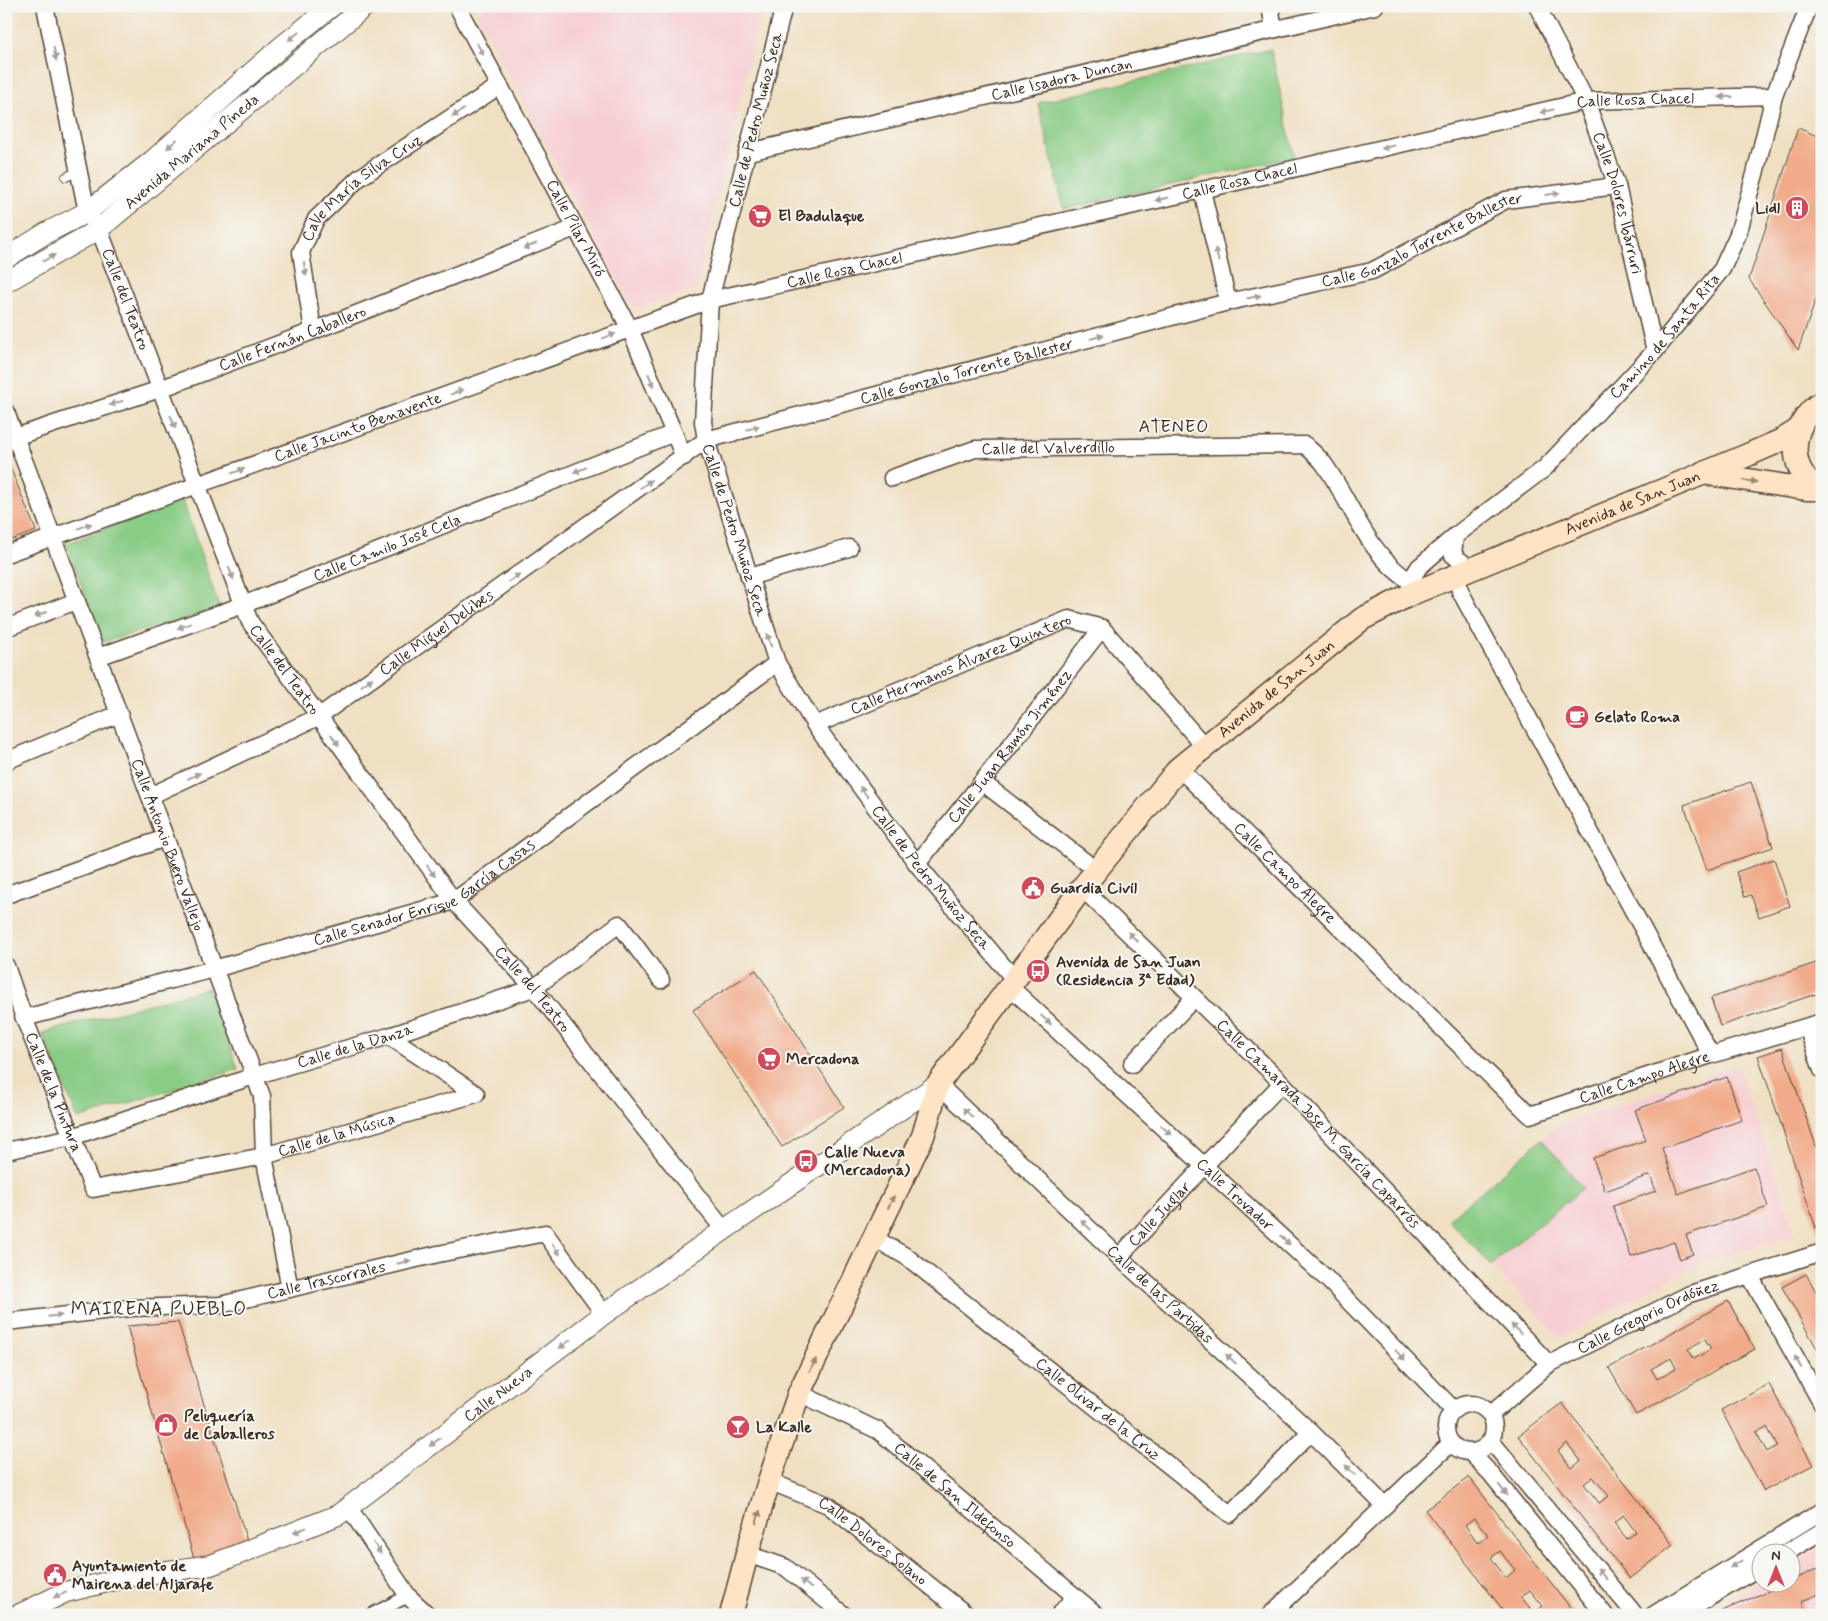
<svg xmlns="http://www.w3.org/2000/svg" width="1828" height="1621" font-family="Mynerve,sans-serif">
<rect width="100%" height="100%" fill="#f6f6f2"/>
<filter id="ink" filterUnits="userSpaceOnUse"><feTurbulence type="fractalNoise" baseFrequency=".02" numOctaves="2"/><feDisplacementMap in="SourceGraphic" scale="10" xChannelSelector="R" yChannelSelector="G"/><feConvolveMatrix kernelMatrix="1 2 1 2 8 2 1 2 1" color-interpolation-filters="sRGB"/></filter>
<filter id="wash" filterUnits="userSpaceOnUse"><feTurbulence type="fractalNoise" baseFrequency=".0096" numOctaves="4" result="noise"/><feDisplacementMap in="SourceGraphic" scale="20" xChannelSelector="R" yChannelSelector="G"/><feGaussianBlur stdDeviation="1.12" result="paint"/><feColorMatrix in="noise" values="0 0 0 0 0 0 0 0 0 0 0 0 0 0 0 0 0 1.4 0 .05"/><feComposite in="paint" operator="in"/></filter>
<g filter="url(#wash)">
<rect width="100%" height="100%" fill="#f0e0c3"/>
<path fill="#f7cfd3" d="M487,6H762L696,290L636,308L630,303L476,12Z
M1738,1065L1796,1236L1701,1262L1560,1338L1448,1220L1559,1125Z
M1822,1545V1615H1709L1730,1600L1760,1581V1584H1790L1791,1563Z"/>
<path fill="#89cc85" stroke="#627b52" d="M1271,49L1294,157L1064,209L1038,103Z
M182,499L220,609L103,642L66,544Z
M209,988L238,1069L78,1119L42,1033Z
M1542,1139L1583,1188L1491,1265L1448,1220Z"/>
<g id="blocks">
<path fill="#f1ab8a" fill-rule="evenodd" d="M1798,128L1822,138V282L1798,350L1749,279Z
M6,457L36,531L6,542Z
M1751,782L1773,847L1707,870L1684,805Z
M1774,859L1790,906L1759,917L1751,895L1745,897L1736,872Z
M1822,961V992L1720,1026L1711,998Z
M756,970L844,1107L782,1147L693,1010Z
M1782,1048L1822,1163V1229L1817,1231L1758,1056Z
M1727,1077L1742,1120L1662,1148L1678,1194L1754,1167L1768,1207L1686,1235L1693,1254L1680,1259L1674,1242L1631,1257L1613,1206L1656,1191L1650,1175L1605,1191L1593,1158L1646,1140L1635,1110Z
M1806,1274L1822,1302V1357L1782,1287Z
M1728,1301L1755,1349L1636,1415L1609,1368ZM1705,1339L1711,1349L1694,1359L1688,1349ZM1671,1358L1676,1368L1657,1379L1651,1369Z
M178,1322L247,1541L195,1562L127,1326Z
M1769,1384L1813,1465L1764,1491L1721,1410ZM1767,1427L1777,1446L1767,1452L1756,1432Z
M1562,1403L1673,1545L1630,1579L1518,1436ZM1567,1443L1581,1461L1572,1468L1558,1451ZM1593,1477L1609,1496L1599,1503L1584,1484ZM1623,1515L1636,1532L1627,1539L1614,1523Z
M1469,1477L1576,1615H1507L1425,1510ZM1474,1518L1488,1535L1478,1543L1465,1525ZM1500,1551L1515,1570L1506,1578L1491,1558ZM1530,1590L1543,1606L1534,1613L1521,1597Z
M1822,1567V1593L1802,1601L1806,1613L1802,1615H1746L1744,1611L1734,1615H1713L1784,1584H1790V1581Z"/>
</g>
</g>
<g filter="url(#ink)">
<use href="#blocks" fill-opacity="0" stroke="#564537" stroke-width="1"/>
<g fill="none" stroke-linecap="round" stroke-linejoin="round">
<g stroke="#564537" stroke-width="10">
<path id="service" d="M66,177L78,171"/>
</g>
<g stroke="#564537" stroke-width="15">
<path id="pedestrian" d="M371,1615L408,1596"/>
</g>
<g stroke="#564537" stroke-width="19">
<g id="minor">
<path id="s1" d="M45,6L87,212L99,229L250,622L454,901L534,988L724,1230"/>
<path id="s2" d="M457,6L630,329L684,457"/>
<path id="s3" d="M784,6L710,300L703,422L706,440L777,663L815,725L917,864L1015,980"/>
<path d="M1270,6L1274,29"/>
<path id="s4" d="M1537,6L1586,101L1617,186L1655,351"/>
<path id="s5" d="M749,152L1375,6"/>
<path d="M1202,190L1228,302"/>
<path id="s6" d="M313,331L301,252L316,219L359,178L499,86"/>
<path id="s7" d="M6,412L262,1096L264,1156L290,1289"/>
<path id="s8" d="M6,440L160,389L313,331L575,228"/>
<path id="s9" d="M892,478L975,449L1305,445C1311,451 1319,457 1324,464C1352,503 1368,556 1410,581"/>
<path d="M1455,536L1453,555L1471,569"/>
<path id="s10" d="M6,554L710,300L1202,190L1586,101L1774,96"/>
<path d="M749,577L849,548"/>
<path id="s11" d="M1411,594L1410,581L1419,567L1455,536L1545,468L1655,351L1722,269L1738,234L1755,174L1774,96L1809,6"/>
<path d="M6,628L76,601"/>
<path id="s12" d="M98,657L243,605L674,433"/>
<path id="s13" d="M815,725L1069,619L1102,628L1204,746"/>
<path d="M6,761L119,714"/>
<path id="s14" d="M1179,768L1530,1115L1711,1055L1460,591L1457,575"/>
<path d="M982,782L1096,870"/>
<path id="s15" d="M150,796L318,717L706,440L1228,302L1372,271L1506,200L1617,186"/>
<path id="s16" d="M917,864L982,782L1102,628"/>
<path id="s17" d="M1082,888L1282,1083L1549,1364"/>
<path d="M6,895L165,838"/>
<path id="s18" d="M6,966L24,1018L93,1189L264,1156L476,1094L389,1036"/>
<path id="s19" d="M1010,987L1328,1280L1454,1410"/>
<path id="s20" d="M24,1018L214,969L454,901L777,663"/>
<path d="M1807,1027L1822,1070"/>
<path d="M1711,1055L1822,1022"/>
<path d="M1132,1064L1194,998"/>
<path id="s21" d="M938,1084L1119,1257L1311,1432L1384,1505"/>
<path id="s22" d="M6,1151L72,1137L254,1076L389,1036L534,988L619,924L661,980"/>
<path id="s23" d="M874,1238L907,1257L1230,1514L1311,1432"/>
<path id="s24" d="M1119,1257L1282,1083"/>
<path d="M1750,1276L1822,1404"/>
<path id="s25" d="M6,1322L130,1308L220,1305L438,1254L545,1233L604,1314"/>
<path id="s26" d="M799,1393L879,1431L1097,1615"/>
<circle cx="1470" cy="1428" r="24"/>
<path id="s27" d="M1490,1415L1549,1364L1690,1294L1822,1252"/>
<path d="M1491,1441L1633,1612"/>
<path d="M1471,1453L1491,1474L1605,1615"/>
<path id="s28" d="M769,1481L828,1505L967,1615"/>
<path d="M349,1508L408,1596L428,1615"/>
<path d="M747,1554L785,1567L844,1615"/>
<path d="M1784,1554L1822,1531"/>
<path d="M1059,1615L1075,1596"/>
<path d="M1270,1615L1451,1443"/>
<path d="M1653,1615L1822,1511"/>
<path d="M1680,1615L1760,1567"/>
</g>
</g>
<g stroke="#564537" stroke-width="22">
<g id="tertiary">
<path d="M6,258L46,233L87,212L152,161L282,46L332,6"/>
<path id="s29" d="M6,282L99,229L365,6"/>
<path id="s30" d="M18,1615L66,1592L132,1576L211,1565L338,1515L604,1314L724,1230L938,1084"/>
</g>
</g>
<g stroke="#564537" stroke-width="25">
<g id="secondary">
<path d="M1822,402C1790,421 1784,473 1822,490"/>
<path d="M1702,473L1806,489H1818"/>
<path id="s31" d="M731,1615L747,1554L769,1481L799,1393L923,1136L938,1084L1082,888L1179,768L1362,619L1411,594L1743,457L1782,440L1798,430"/>
</g>
</g>
<use href="#service" stroke="#fff" stroke-width="8"/>
<use href="#pedestrian" stroke="#fff" stroke-width="12"/>
<use href="#minor" stroke="#fff" stroke-width="16"/>
<use href="#tertiary" stroke="#fff" stroke-width="20"/>
<use href="#secondary" stroke="#fee4c5" stroke-width="22"/>
</g>
<defs><path id="oneway-solid" d="M-6-.8H1V-3.2L6.5 0L1 3.2V.8H-6Z" transform="scale(1.25)"/></defs>
<g fill="#a79f9a">
<use href="#oneway-solid" transform="translate(294 36) rotate(142)"/>
<use href="#oneway-solid" transform="translate(480 49) rotate(62)"/>
<use href="#oneway-solid" transform="translate(55 54) rotate(79)"/>
<use href="#oneway-solid" transform="translate(1726 97) rotate(179)"/>
<use href="#oneway-solid" transform="translate(1547 111) rotate(167)"/>
<use href="#oneway-solid" transform="translate(458 113) rotate(147)"/>
<use href="#oneway-solid" transform="translate(172 144) rotate(138)"/>
<use href="#oneway-solid" transform="translate(1388 147) rotate(167)"/>
<use href="#oneway-solid" transform="translate(1553 194) rotate(-7)"/>
<use href="#oneway-solid" transform="translate(1162 199) rotate(167)"/>
<use href="#oneway-solid" transform="translate(530 246) rotate(158)"/>
<use href="#oneway-solid" transform="translate(1217 255) rotate(-103)"/>
<use href="#oneway-solid" transform="translate(49 258) rotate(-30)"/>
<use href="#oneway-solid" transform="translate(305 269) rotate(79)"/>
<use href="#oneway-solid" transform="translate(1254 297) rotate(-12)"/>
<use href="#oneway-solid" transform="translate(609 336) rotate(-20)"/>
<use href="#oneway-solid" transform="translate(1097 337) rotate(-15)"/>
<use href="#oneway-solid" transform="translate(651 380) rotate(67)"/>
<use href="#oneway-solid" transform="translate(457 392) rotate(-20)"/>
<use href="#oneway-solid" transform="translate(116 403) rotate(162)"/>
<use href="#oneway-solid" transform="translate(173 422) rotate(69)"/>
<use href="#oneway-solid" transform="translate(753 428) rotate(-15)"/>
<use href="#oneway-solid" transform="translate(580 470) rotate(158)"/>
<use href="#oneway-solid" transform="translate(238 471) rotate(-20)"/>
<use href="#oneway-solid" transform="translate(646 484) rotate(-35)"/>
<use href="#oneway-solid" transform="translate(85 526) rotate(-19)"/>
<use href="#oneway-solid" transform="translate(231 573) rotate(69)"/>
<use href="#oneway-solid" transform="translate(514 578) rotate(-35)"/>
<use href="#oneway-solid" transform="translate(41 614) rotate(159)"/>
<use href="#oneway-solid" transform="translate(184 626) rotate(160)"/>
<use href="#oneway-solid" transform="translate(769 640) rotate(-108)"/>
<use href="#oneway-solid" transform="translate(367 682) rotate(-35)"/>
<use href="#oneway-solid" transform="translate(335 740) rotate(54)"/>
<use href="#oneway-solid" transform="translate(194 776) rotate(-25)"/>
<use href="#oneway-solid" transform="translate(864 792) rotate(-126)"/>
<use href="#oneway-solid" transform="translate(431 871) rotate(54)"/>
<use href="#oneway-solid" transform="translate(1133 937) rotate(-135)"/>
<use href="#oneway-solid" transform="translate(1046 1020) rotate(42)"/>
<use href="#oneway-solid" transform="translate(968 1113) rotate(-136)"/>
<use href="#oneway-solid" transform="translate(1166 1130) rotate(42)"/>
<use href="#oneway-solid" transform="translate(1086 1225) rotate(-136)"/>
<use href="#oneway-solid" transform="translate(1285 1240) rotate(43)"/>
<use href="#oneway-solid" transform="translate(556 1249) rotate(54)"/>
<use href="#oneway-solid" transform="translate(404 1262) rotate(-13)"/>
<use href="#oneway-solid" transform="translate(55 1316) rotate(-6)"/>
<use href="#oneway-solid" transform="translate(1516 1329) rotate(-134)"/>
<use href="#oneway-solid" transform="translate(565 1344) rotate(143)"/>
<use href="#oneway-solid" transform="translate(1400 1355) rotate(46)"/>
<use href="#oneway-solid" transform="translate(1231 1359) rotate(-138)"/>
<use href="#oneway-solid" transform="translate(1798 1362) rotate(-119)"/>
<use href="#oneway-solid" transform="translate(435 1442) rotate(143)"/>
<use href="#oneway-solid" transform="translate(1350 1470) rotate(-135)"/>
<use href="#oneway-solid" transform="translate(1503 1490) rotate(51)"/>
<use href="#oneway-solid" transform="translate(300 1530) rotate(159)"/>
<use href="#oneway-solid" transform="translate(377 1548) rotate(56)"/>
<use href="#oneway-solid" transform="translate(1736 1564) rotate(148)"/>
<use href="#oneway-solid" transform="translate(1602 1574) rotate(-130)"/>
<use href="#oneway-solid" transform="translate(806 1584) rotate(-141)"/>
<use href="#oneway-solid" transform="translate(60 1595) rotate(157)"/>
</g>
<g fill="#9c8772">
<use href="#oneway-solid" transform="translate(1750 481) rotate(9)"/>
<use href="#oneway-solid" transform="translate(891 1202) rotate(-64)"/>
<use href="#oneway-solid" transform="translate(813 1365) rotate(-64)"/>
<use href="#oneway-solid" transform="translate(758 1517) rotate(-73)"/>
</g>
</g>
<defs>
<g id="building-disc" transform="scale(1.25)"><circle r="9.5" fill="#d1495b" stroke="#f6f6f2"/><path d="M-4-6H4V6H1V3H-1V6H-4ZM-2.5-4.3h1.7v1.8h-1.7ZM.8-4.3h1.7v1.8H.8ZM-2.5-1h1.7V.8h-1.7ZM.8-1h1.7V.8H.8Z" fill="#fff"/></g>
<g id="supermarket-disc" transform="scale(1.25)"><circle r="9.5" fill="#d1495b" stroke="#f6f6f2"/><path d="M-6-5.5h2.5l.6 2H6L4.5 2H-2.5L-4.4-4H-6ZM-1.5 3.2a1.3 1.3 0 1 0 .1 0ZM3 3.2a1.3 1.3 0 1 0 .1 0Z" fill="#fff"/></g>
<g id="cafe-disc" transform="scale(1.25)"><circle r="9.5" fill="#d1495b" stroke="#f6f6f2"/><path d="M-5.5-4.5H6V0H3Q3 3.5 0 3.5H-2.5Q-5.5 3.5-5.5 0ZM3-3.2v2h1.7v-2ZM-6 4.5H4V6H-6Z" fill="#fff"/></g>
<g id="civic-disc" transform="scale(1.25)"><circle r="9.5" fill="#d1495b" stroke="#f6f6f2"/><path d="M-.6-6.5H3V-4.5H.6V-3L4-1V1h2V6H-6V1h2V-1L-.6-3ZM-1.2 2.5V6h2.4V2.5Z" fill="#fff"/></g>
<g id="bus-disc" transform="scale(1.25)"><circle r="9.5" fill="#d1495b" stroke="#f6f6f2"/><path d="M-5-6H5V4H4V6H2V4H-2V6H-4V4H-5ZM-3.5-4V0h7V-4ZM-3.5 1.2v1.5H-2V1.2ZM2 1.2v1.5H3.5V1.2Z" fill="#fff"/></g>
<g id="shop-disc" transform="scale(1.25)"><circle r="9.5" fill="#d1495b" stroke="#f6f6f2"/><path d="M-5-2.5h2.3a2.7 3.5 0 0 1 5.4 0H5L5.5 6h-11ZM-1.5-2.5h3a1.5 2.3 0 0 0-3 0Z" fill="#fff"/></g>
<g id="bar-disc" transform="scale(1.25)"><circle r="9.5" fill="#d1495b" stroke="#f6f6f2"/><path d="M-6-5H6L.8 .8V4.5H3.5V6h-7V4.5H-.8V.8Z" fill="#fff"/></g>
</defs>
<g fill-rule="evenodd">
<use href="#building-disc" x="1797" y="208"/>
<use href="#supermarket-disc" x="760" y="216"/>
<use href="#cafe-disc" x="1577" y="717"/>
<use href="#civic-disc" x="1033" y="888"/>
<use href="#bus-disc" x="1038" y="971"/>
<use href="#supermarket-disc" x="769" y="1059"/>
<use href="#bus-disc" x="806" y="1161"/>
<use href="#shop-disc" x="166" y="1425"/>
<use href="#bar-disc" x="738" y="1427"/>
<use href="#civic-disc" x="55" y="1575"/>
</g>
<g text-anchor="middle" dominant-baseline="central" stroke-width="4" stroke-linejoin="round" paint-order="stroke">
<g font-size="16" fill="#3b2a1e" stroke="#f6f6f2">
<text stroke="none"><textPath href="#s5" startOffset="321">Calle Isadora Duncan</textPath></text>
<text stroke="none"><textPath href="#s10" startOffset="1696">Calle Rosa Chacel</textPath></text>
<text transform="translate(756 120) rotate(-76)">Calle de Pedro Muñoz Seca</text>
<text stroke="none"><textPath href="#s29" startOffset="228">Avenida Mariana Pineda</textPath></text>
<text stroke="none"><textPath href="#s10" startOffset="1291">Calle Rosa Chacel</textPath></text>
<text stroke="none"><textPath href="#s6" startOffset="171">Calle María Silva Cruz</textPath></text>
<text stroke="none"><textPath href="#s4" startOffset="214">Calle Dolores Ibárruri</textPath></text>
<text stroke="none"><textPath href="#s2" startOffset="252">Calle Pilar Miró</textPath></text>
<text stroke="none"><textPath href="#s15" startOffset="1408">Calle Gonzalo Torrente Ballester</textPath></text>
<text stroke="none"><textPath href="#s10" startOffset="886">Calle Rosa Chacel</textPath></text>
<text stroke="none"><textPath href="#s1" startOffset="306">Calle del Teatro</textPath></text>
<text stroke="none"><textPath href="#s11" startOffset="368">Camino de Santa Rita</textPath></text>
<text stroke="none"><textPath href="#s8" startOffset="304">Calle Fernán Caballero</textPath></text>
<text stroke="none"><textPath href="#s15" startOffset="932">Calle Gonzalo Torrente Ballester</textPath></text>
<text stroke="none"><textPath href="#s10" startOffset="374">Calle Jacinto Benavente</textPath></text>
<text stroke="none"><textPath href="#s9" startOffset="161">Calle del Valverdillo</textPath></text>
<text stroke="none"><textPath href="#s31" startOffset="1500">Avenida de San Juan</textPath></text>
<text stroke="none"><textPath href="#s3" startOffset="538">Calle de Pedro Muñoz Seca</textPath></text>
<text stroke="none"><textPath href="#s12" startOffset="309">Calle Camilo José Cela</textPath></text>
<text stroke="none"><textPath href="#s15" startOffset="331">Calle Miguel Delibes</textPath></text>
<text stroke="none"><textPath href="#s13" startOffset="158">Calle Hermanos Álvarez Quintero</textPath></text>
<text stroke="none"><textPath href="#s1" startOffset="711">Calle del Teatro</textPath></text>
<text stroke="none"><textPath href="#s31" startOffset="1095">Avenida de San Juan</textPath></text>
<text stroke="none"><textPath href="#s16" startOffset="150">Calle Juan Ramón Jiménez</textPath></text>
<text stroke="none"><textPath href="#s7" startOffset="462">Calle Antonio Buero Vallejo</textPath></text>
<text stroke="none"><textPath href="#s14" startOffset="149">Calle Campo Alegre</textPath></text>
<text stroke="none"><textPath href="#s3" startOffset="942">Calle de Pedro Muñoz Seca</textPath></text>
<text stroke="none"><textPath href="#s20" startOffset="422">Calle Senador Enrique García Casas</textPath></text>
<text stroke="none"><textPath href="#s1" startOffset="1116">Calle del Teatro</textPath></text>
<text stroke="none"><textPath href="#s22" startOffset="365">Calle de la Danza</textPath></text>
<text stroke="none"><textPath href="#s14" startOffset="614">Calle Campo Alegre</textPath></text>
<text stroke="none"><textPath href="#s18" startOffset="135">Calle de la Pintura</textPath></text>
<text stroke="none"><textPath href="#s17" startOffset="334">Calle Camarada Jose M. García Caparrós</textPath></text>
<text stroke="none"><textPath href="#s18" startOffset="489">Calle de la Música</textPath></text>
<text stroke="none"><textPath href="#s19" startOffset="306">Calle Trovador</textPath></text>
<text stroke="none"><textPath href="#s24" startOffset="59">Calle Juglar</textPath></text>
<text stroke="none"><textPath href="#s25" startOffset="324">Calle Trascorrales</textPath></text>
<text stroke="none"><textPath href="#s21" startOffset="306">Calle de las Partidas</textPath></text>
<text stroke="none"><textPath href="#s27" startOffset="188">Calle Gregorio Ordóñez</textPath></text>
<text stroke="none"><textPath href="#s30" startOffset="538">Calle Nueva</textPath></text>
<text stroke="none"><textPath href="#s23" startOffset="282">Calle Olivar de la Cruz</textPath></text>
<text stroke="none"><textPath href="#s26" startOffset="188">Calle de San Ildefonso</textPath></text>
<text stroke="none"><textPath href="#s28" startOffset="121">Calle Dolores Solano</textPath></text>
</g>
<g font-size="16" font-weight="bold" fill="#3b2a1e" stroke="#f6f6f2" text-anchor="start">
<text x="1780" y="208" text-anchor="end">Lidl</text>
<text x="778" y="216">El Badulaque</text>
<text x="1594" y="717">Gelato Roma</text>
<text x="1050" y="888">Guardia Civil</text>
<text x="1056" y="962">Avenida de San Juan<tspan x="1056" dy="18">(Residencia 3ª Edad)</tspan></text>
<text x="786" y="1059">Mercadona</text>
<text x="824" y="1152">Calle Nueva<tspan x="824" dy="18">(Mercadona)</tspan></text>
<text x="184" y="1416">Peluquería<tspan x="184" dy="18">de Caballeros</tspan></text>
<text x="756" y="1427">La Kalle</text>
<text x="72" y="1566">Ayuntamiento de<tspan x="72" dy="18">Mairena del Aljarafe</tspan></text>
</g>
<g font-size="18" letter-spacing="1" fill="#3b2a1e" stroke="#f6f6f2">
<text x="1174" y="427">ATENEO</text>
</g>
<g font-size="19" letter-spacing="1" fill="#3b2a1e" stroke="#f6f6f2">
<text x="159" y="1309">MAIRENA PUEBLO</text>
</g>
</g>
<rect width="1828" height="1621" fill="none" stroke="#f6f6f2" stroke-width="25"/>
<g transform="translate(1776 1568)"><circle r="24" fill="#f6f6f2" stroke="#aba49d"/>
<path d="M0-4L9 19L0 12L-9 19Z" fill="#d1495b"/>
<text y="-8" font-size="14" font-weight="bold" text-anchor="middle" fill="#3b2a1e">N</text>
</g>
</svg>
